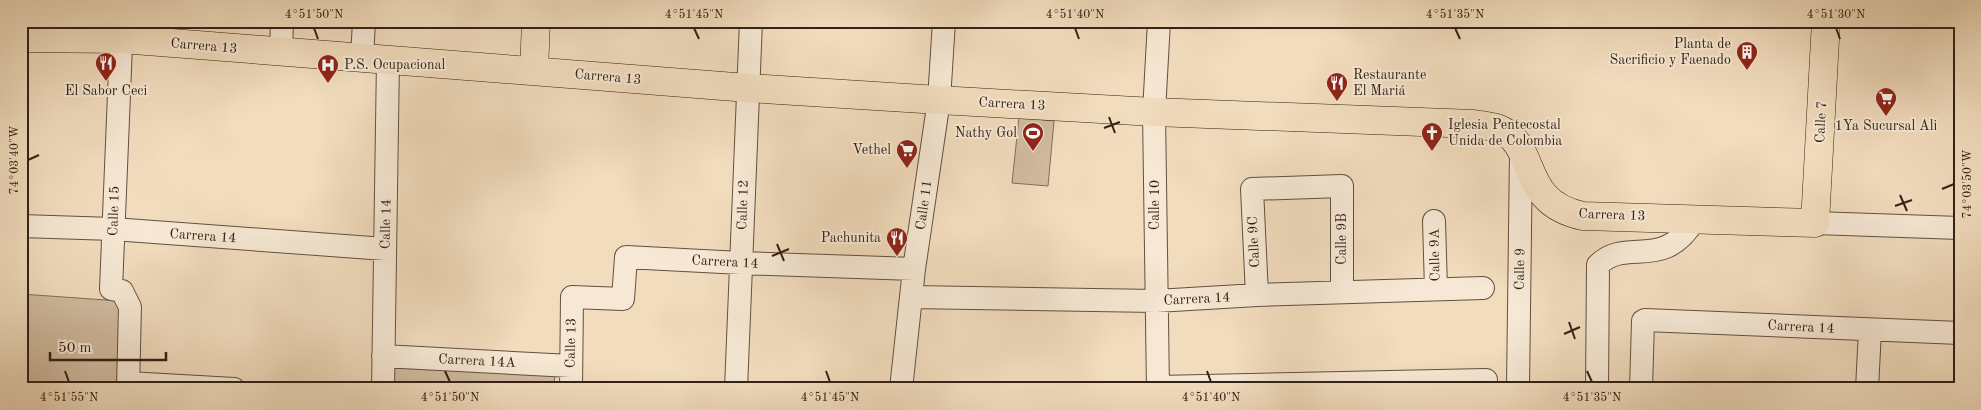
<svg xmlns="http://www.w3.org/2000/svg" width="1981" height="410" font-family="'Old Standard TT',serif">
<rect width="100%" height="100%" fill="#f1dcbd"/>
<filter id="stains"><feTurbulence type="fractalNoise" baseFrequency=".004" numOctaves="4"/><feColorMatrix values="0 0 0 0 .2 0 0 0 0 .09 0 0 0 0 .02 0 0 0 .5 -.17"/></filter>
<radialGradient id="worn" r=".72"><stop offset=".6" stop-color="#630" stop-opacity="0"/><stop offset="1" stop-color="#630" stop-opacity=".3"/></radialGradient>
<path fill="#d1bca1" stroke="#826e5c" d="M1019,117L1054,121L1048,186L1012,183Z
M21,294L120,301L118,389H21Z
M393,364L555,371L554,389H392Z"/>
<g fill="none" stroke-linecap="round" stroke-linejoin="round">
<g stroke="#625040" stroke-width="24">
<path id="minor" d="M122,21L111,289L122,291L130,307L128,389
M281,52L282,21
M362,59L364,21
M1434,221L1436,289
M1815,223L1960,228
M21,226L113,229L385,249
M1257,295L1252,189L1342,186V292
M912,297L1156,301L1257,295L1483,288
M383,356L571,366
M128,383L234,389
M1158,387L1486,380
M383,389L388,60
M571,389L572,297L623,299L626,257L741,263L914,269
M736,389L751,21
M901,389L914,269L939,100L944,21
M1158,389L1154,112L1159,21
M1518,389L1521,152
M1597,389L1598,265C1627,236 1663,273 1695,219
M1641,389L1643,321L1645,320L1960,333
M1867,389L1870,330"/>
</g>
<g stroke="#332116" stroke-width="29">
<path id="major" d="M21,38L121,39L748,88L939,100L1154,112L1474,124C1481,125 1490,126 1497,128C1540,144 1516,202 1583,216L1815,223L1826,21
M534,71L536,21"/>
</g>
<use href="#minor" stroke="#f6e8d4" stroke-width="22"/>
<use href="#major" stroke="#f1dcbd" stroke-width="28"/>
</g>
<path fill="none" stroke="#332116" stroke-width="2" d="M314,28L318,39M694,28L699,39M1075,28L1079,39M1455,28L1460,39M1836,28L1840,39M1109,117L1115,133M1104,128L1120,122M28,160L39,155M1942,189L1954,184M1900,195L1907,211M1895,206L1912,200M777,244L784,261M772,256L789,249M1569,322L1575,339M1564,334L1580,327M65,371L69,382M445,371L450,382M826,371L830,382M1207,371L1211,382M1587,371L1592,382"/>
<defs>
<g id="building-pin" transform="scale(1.125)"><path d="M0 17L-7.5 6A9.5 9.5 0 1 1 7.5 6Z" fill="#8f2418" stroke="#f6e8d4"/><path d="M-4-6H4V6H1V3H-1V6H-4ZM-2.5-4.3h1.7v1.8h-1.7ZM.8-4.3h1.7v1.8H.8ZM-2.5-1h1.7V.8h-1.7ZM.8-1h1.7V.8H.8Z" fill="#fff"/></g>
<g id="restaurant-pin" transform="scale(1.125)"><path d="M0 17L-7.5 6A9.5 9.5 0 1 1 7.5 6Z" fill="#8f2418" stroke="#f6e8d4"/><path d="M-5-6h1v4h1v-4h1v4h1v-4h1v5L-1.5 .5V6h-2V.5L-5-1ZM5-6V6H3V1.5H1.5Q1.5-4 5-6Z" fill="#fff"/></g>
<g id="hospital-pin" transform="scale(1.125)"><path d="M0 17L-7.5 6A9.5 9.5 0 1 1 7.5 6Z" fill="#8f2418" stroke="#f6e8d4"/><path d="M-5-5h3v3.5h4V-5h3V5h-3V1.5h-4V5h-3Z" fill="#fff"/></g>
<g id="supermarket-pin" transform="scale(1.125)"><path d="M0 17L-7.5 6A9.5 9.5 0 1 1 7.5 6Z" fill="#8f2418" stroke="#f6e8d4"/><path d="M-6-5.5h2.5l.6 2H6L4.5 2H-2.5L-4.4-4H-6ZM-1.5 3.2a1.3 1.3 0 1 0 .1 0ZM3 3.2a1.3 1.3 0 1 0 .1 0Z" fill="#fff"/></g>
<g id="stadium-pin" transform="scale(1.125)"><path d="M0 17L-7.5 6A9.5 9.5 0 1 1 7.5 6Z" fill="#8f2418" stroke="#f6e8d4"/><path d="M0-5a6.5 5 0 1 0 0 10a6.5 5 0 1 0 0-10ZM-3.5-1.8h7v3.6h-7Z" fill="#fff"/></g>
<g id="church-pin" transform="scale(1.125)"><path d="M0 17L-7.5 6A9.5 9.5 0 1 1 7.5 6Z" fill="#8f2418" stroke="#f6e8d4"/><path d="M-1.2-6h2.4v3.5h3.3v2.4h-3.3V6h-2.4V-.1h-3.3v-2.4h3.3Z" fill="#fff"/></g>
</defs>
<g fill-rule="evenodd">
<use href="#building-pin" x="1747" y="52"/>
<use href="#restaurant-pin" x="106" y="63"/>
<use href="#hospital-pin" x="328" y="65"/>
<use href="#restaurant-pin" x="1337" y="83"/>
<use href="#supermarket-pin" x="1886" y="98"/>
<use href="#stadium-pin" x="1033" y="133"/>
<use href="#church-pin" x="1432" y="133"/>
<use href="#supermarket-pin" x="907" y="150"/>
<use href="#restaurant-pin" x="897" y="238"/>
</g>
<g text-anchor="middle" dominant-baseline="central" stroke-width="4" stroke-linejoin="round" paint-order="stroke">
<g font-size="14" fill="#332116" stroke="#f6e8d4" text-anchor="end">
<text x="1731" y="44">Planta de<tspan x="1731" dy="16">Sacrificio y Faenado</tspan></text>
<text x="344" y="65" text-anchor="start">P.S. Ocupacional</text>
<text x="1353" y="75" text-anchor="start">Restaurante<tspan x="1353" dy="16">El Mariá</tspan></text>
<text x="106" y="91" text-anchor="middle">El Sabor Ceci</text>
<text x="1448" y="125" text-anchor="start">Iglesia Pentecostal<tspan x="1448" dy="16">Unida de Colombia</tspan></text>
<text x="1886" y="126" text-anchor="middle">1Ya Sucursal Ali</text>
<text x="1017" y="133">Nathy Gol</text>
<text x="891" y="150">Vethel</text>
<text x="881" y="238">Pachunita</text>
</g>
<g font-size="14" fill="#332116" stroke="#f6e8d4">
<text transform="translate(204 46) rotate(5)">Carrera 13</text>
<text transform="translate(608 77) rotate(5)">Carrera 13</text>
<text transform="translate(1012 104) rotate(3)">Carrera 13</text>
<text transform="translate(1821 122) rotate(-87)">Calle 7</text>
<text transform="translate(743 205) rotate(-88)">Calle 12</text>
<text transform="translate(924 205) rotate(-82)">Calle 11</text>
<text transform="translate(1155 205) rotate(-90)">Calle 10</text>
<text transform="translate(114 211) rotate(-88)">Calle 15</text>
<text transform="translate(1612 215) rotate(2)">Carrera 13</text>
<text transform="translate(386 224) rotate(-89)">Calle 14</text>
<text transform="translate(203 236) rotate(4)">Carrera 14</text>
<text transform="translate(1342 239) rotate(-90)">Calle 9B</text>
<text transform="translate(1254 242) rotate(-93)">Calle 9C</text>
<text transform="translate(1435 255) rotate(-91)">Calle 9A</text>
<text transform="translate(725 262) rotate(3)">Carrera 14</text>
<text transform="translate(1520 269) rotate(-89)">Calle 9</text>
<text transform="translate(1197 299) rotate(-3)">Carrera 14</text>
<text transform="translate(1801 327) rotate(3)">Carrera 14</text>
<text transform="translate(571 343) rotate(-89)">Calle 13</text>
<text transform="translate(477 361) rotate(3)">Carrera 14A</text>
</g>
</g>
<rect width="1981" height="410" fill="none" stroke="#f1dcbd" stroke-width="55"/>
<path d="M50 352v8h116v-8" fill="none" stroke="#332116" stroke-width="2.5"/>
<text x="58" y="352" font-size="15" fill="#332116" stroke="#f6e8d4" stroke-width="4" paint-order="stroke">50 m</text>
<rect x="28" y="28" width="1926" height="354" fill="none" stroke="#332116" stroke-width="2"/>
<g font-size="12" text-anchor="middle" fill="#332116">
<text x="314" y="18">4°51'50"N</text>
<text x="694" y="18">4°51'45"N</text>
<text x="1075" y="18">4°51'40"N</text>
<text x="1455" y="18">4°51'35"N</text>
<text x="1836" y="18">4°51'30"N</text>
<text transform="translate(14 160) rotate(-90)" y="4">74°03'40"W</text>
<text transform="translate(1967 184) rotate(-90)" y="4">74°03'50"W</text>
<text x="69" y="401">4°51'55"N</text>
<text x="450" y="401">4°51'50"N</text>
<text x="830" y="401">4°51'45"N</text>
<text x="1211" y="401">4°51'40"N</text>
<text x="1592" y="401">4°51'35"N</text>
</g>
<rect width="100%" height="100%" filter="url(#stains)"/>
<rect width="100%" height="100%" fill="url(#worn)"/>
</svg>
